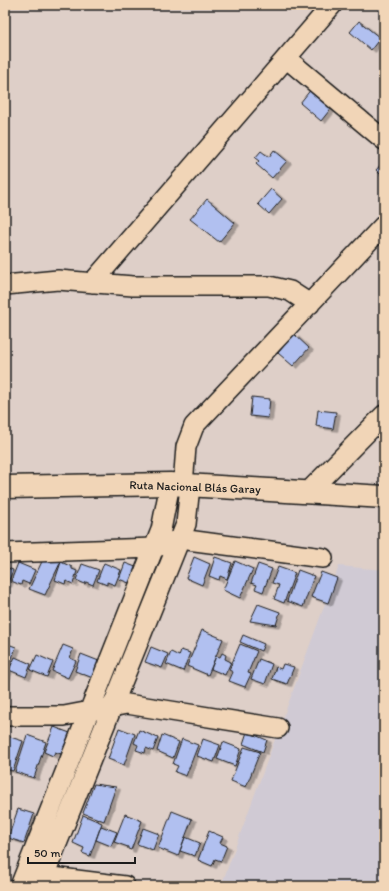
<svg xmlns="http://www.w3.org/2000/svg" width="389" height="891" font-family="Itim,sans-serif">
<defs>
<filter id="shadow"><feDropShadow dx="4.5" dy="2.5" stdDeviation="0" flood-color="#0004"/></filter>
</defs>
<rect width="100%" height="100%" fill="#decfc8"/>
<filter id="ink" filterUnits="userSpaceOnUse"><feTurbulence type="fractalNoise" baseFrequency=".025" numOctaves="2"/><feDisplacementMap in="SourceGraphic" scale="8" xChannelSelector="R" yChannelSelector="G"/><feConvolveMatrix kernelMatrix="1 2 1 2 8 2 1 2 1" color-interpolation-filters="sRGB"/></filter>
<g filter="url(#ink)">
<path fill="#d0cad4" d="M339,566L384,570V886H221Z"/>
<path fill="#b1c0f0" stroke="#1c1c1c" filter="url(#shadow)" d="M359,21L380,38L371,50L350,32Z
M312,88L333,106L321,121L300,103Z
M274,150L287,161L272,178L256,164L259,161L255,158L261,151L269,157Z
M384,161V178L376,170Z
M271,189L282,199L269,214L258,204Z
M207,199L235,223L219,242L190,219Z
M294,334L309,348L293,366L278,353Z
M252,397L270,399L268,418L250,416Z
M318,410L336,412L333,429L316,426Z
M46,553L62,559L45,595L29,589Z
M194,557L210,564L202,585L186,578Z
M215,557L232,563L227,579L220,576L219,580L209,576Z
M235,561L253,569L240,598L223,590Z
M61,562L72,567V569L77,571L73,584L66,581L65,584L55,580Z
M18,563L35,570L29,584L22,581L21,585L11,581Z
M104,563L121,570L115,585L107,582V585L97,581Z
M125,563L141,569L136,584L130,582L129,583L119,579Z
M82,564L99,570L93,585L86,582L85,584L76,580Z
M258,564L272,569L263,592L255,589L257,585L251,583Z
M5,567L13,570L7,585L5,584Z
M278,567L295,573L284,603L274,599L279,585L272,583Z
M298,570L314,576L303,607L287,601Z
M321,572L337,578L328,603L311,597Z
M258,604L280,612L276,625L250,621Z
M202,630L223,639L208,675L187,666Z
M243,635L264,644L261,651L240,642Z
M5,643L16,647L5,678Z
M240,644L257,651L248,673L251,674L245,687L229,681L233,672L229,670Z
M63,645L73,649L70,658L76,661L68,678L52,671Z
M151,647L168,654L162,668L145,662Z
M181,650L190,653L183,671L166,664L171,652L179,656Z
M222,653L226,655L225,659L231,662L225,675L211,669L216,656L220,657Z
M81,654L104,663L98,680L75,671Z
M37,655L53,662L47,677L30,670Z
M15,657L31,664L26,677L9,670Z
M259,659L272,664L265,684L251,679Z
M283,664L294,667L287,684L272,679L276,667L281,669Z
M54,727L70,733L61,754L55,752L53,756L44,752Z
M119,728L135,734L124,765L108,759Z
M139,730L158,738L153,751L146,748L145,753L136,750L138,745L134,743Z
M247,732L267,740L263,752L243,744Z
M27,735L46,742L34,778L15,772Z
M162,735L179,742L173,758L157,751Z
M7,736L23,741L13,771L5,769V742Z
M182,739L198,745L186,776L175,772L178,766L173,764Z
M203,739L220,745L214,762L197,756Z
M223,742L241,749L235,766L217,759Z
M244,747L260,752L246,787L231,781Z
M94,784L116,787L104,821L83,813Z
M18,809L34,814L24,843L8,838Z
M172,811L192,819L178,856L158,848Z
M125,814L142,821L131,850L128,849V847L114,842Z
M83,815L102,823L90,856L82,853L84,848L73,843Z
M101,826L117,832L111,846L96,840Z
M143,828L159,834L153,850L137,844Z
M209,831L223,837L220,843L227,846L221,861L215,859L212,866L198,860Z
M185,837L200,843L195,856L180,851Z"/>
<g fill="none" stroke-linecap="round" stroke-linejoin="round">
<g stroke="#1c1c1c" stroke-width="22">
<path id="minor" d="M286,58L384,140
M92,283L332,5
M5,285L58,280L133,286H269L290,291L310,304
M183,485L186,447L194,426L384,225
M308,492L384,415
M5,553L154,548L180,539L323,558
M5,716H64L127,704L278,728
M35,882L44,876L125,886
M20,886L161,530L170,484
M40,886L186,524L190,486"/>
</g>
<g stroke="#1c1c1c" stroke-width="25">
<path id="highway" d="M5,487L170,484L384,497"/>
</g>
<use href="#minor" stroke="#f1d5b7" stroke-width="19"/>
<use href="#highway" stroke="#f1d5b7" stroke-width="22"/>
</g>
</g>
<g text-anchor="middle" dominant-baseline="central" stroke-width="3" stroke-linejoin="round" paint-order="stroke">
<g font-size="12" fill="#1c1c1c" stroke="#f1d5b7">
<text transform="translate(195 487) rotate(2)">Ruta Nacional Blás Garay</text>
</g>
</g>
<rect width="389" height="891" fill="none" stroke="#f1d5b7" stroke-width="20"/>
<rect x="10" y="10" width="369" height="871" fill="none" stroke="#1c1c1c" stroke-width="1.5" filter="url(#ink)"/>
<path d="M28 857v6h107v-6" fill="none" stroke="#1c1c1c" stroke-width="2"/>
<text x="34" y="857" font-size="12" fill="#1c1c1c" stroke="#f1d5b7" stroke-width="3" paint-order="stroke">50 m</text>
</svg>
